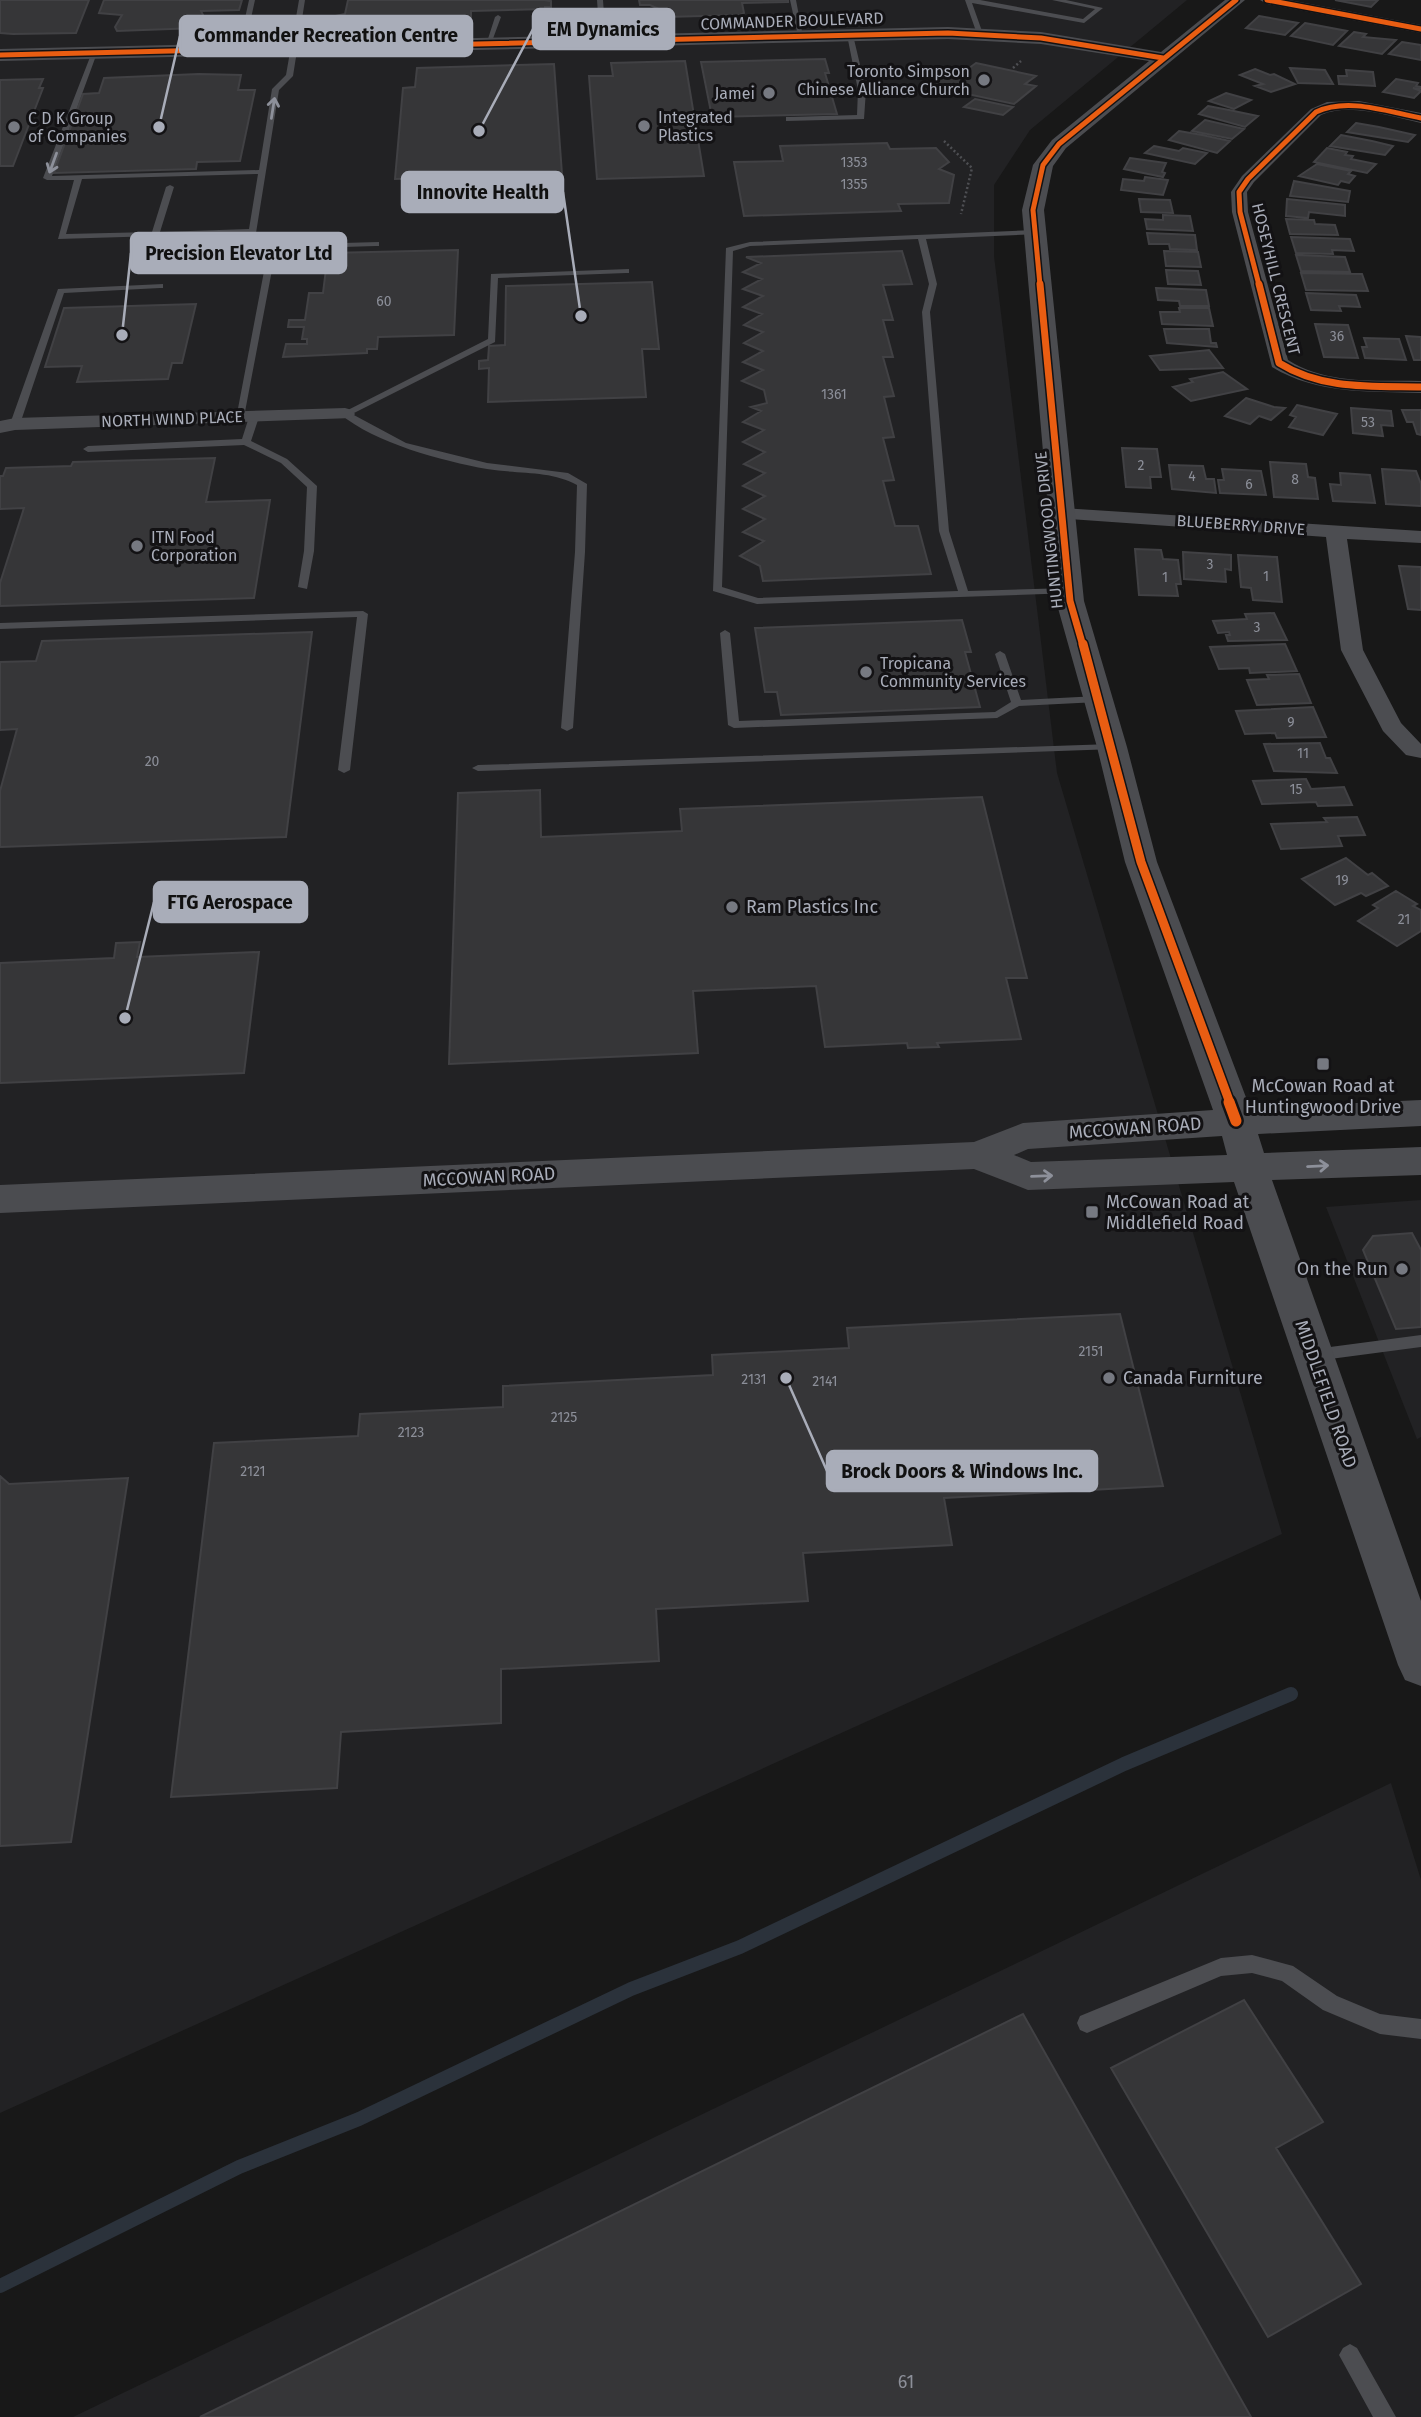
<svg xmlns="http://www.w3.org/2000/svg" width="1421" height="2417" font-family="'Fira Sans',sans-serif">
<rect width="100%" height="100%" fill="#181818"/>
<path fill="#222224" d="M0,0H1187L1030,130L994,185V256L1057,773L1282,1534L0,2113Z
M1421,1200V1437L1417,1439L1326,1207Z
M1391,1783L1421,1880V2417H73Z"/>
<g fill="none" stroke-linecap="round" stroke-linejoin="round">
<path stroke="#2b323b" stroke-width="14" d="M0,2286L239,2167L359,2119L631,1989L740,1947L1124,1764L1291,1694"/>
</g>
<path fill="#363638" stroke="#414144" stroke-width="2" d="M0,0H89L76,33L13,34L0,33Z
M104,0H242L239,10L201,11L203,15L197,28L117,31L115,27L122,15L99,13Z
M348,0H544L551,1V7H545V9L471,11V22L344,25L329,22L330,17L345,14Z
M639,0H788V2L742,3L744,13L740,15L665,17L659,16V9L650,5H640Z
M1335,0H1378L1371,7Z
M1259,16L1298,23L1285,35L1246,28Z
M1305,23L1347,31L1333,45L1291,36Z
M1354,32L1366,34L1363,37L1396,40L1382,54L1339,46Z
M1402,42L1421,45V60L1389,54Z
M825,59L829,73H825L837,114L712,117L701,62Z
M685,61L704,176L597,179L589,76H613L611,63Z
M976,63L1036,76L1025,84L1036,86L1014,104L930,86L953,69L965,71Z
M554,64L562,174L395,179L403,88L415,87L417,68Z
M1290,68L1325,70L1333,84L1298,83Z
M1255,69L1270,75L1274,74L1295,84L1271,92L1255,86L1263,84L1240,75Z
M1346,70L1373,72L1375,86L1339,84L1338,76H1347Z
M199,74L241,75L238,90H255L240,161L197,162L196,169L54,173L83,94L99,93L104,78Z
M43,79L39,88H43L13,166H0V80Z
M1396,79L1418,83L1416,86L1421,87L1420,89L1413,88L1421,91L1414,98L1383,92Z
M1226,93L1251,100L1234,109L1209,101Z
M975,99L1013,107L1003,115L964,107Z
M1208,106L1229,110L1258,116L1245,127L1199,114Z
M1205,120L1244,129L1232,139L1192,131Z
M1356,123L1379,127L1415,135L1408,142L1347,132Z
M1179,131L1202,135L1230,141L1217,153L1169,140Z
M1341,135L1372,141L1393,146L1385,155L1330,146Z
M887,143L890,149L936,148L949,162L939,169L954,175L949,203L898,204L901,211L744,216L734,162L783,161L780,146Z
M1154,146L1179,151L1183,148L1207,153L1195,164L1145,153Z
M1327,148L1347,152L1345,155L1353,156L1351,159L1376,164L1367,173L1314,162Z
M1130,158L1166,163L1162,172L1165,173L1163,177L1124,169Z
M1317,164L1351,171L1348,174L1355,176L1349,183L1341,181L1338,185L1299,176Z
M1145,177L1168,180L1163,195L1121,190L1123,179L1144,181Z
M1294,181L1350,191L1348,202L1290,196Z
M1139,199L1170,200L1173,213L1141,212Z
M1287,199L1345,205V216L1309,212L1308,218L1286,216Z
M1163,215L1190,216L1193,231L1147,229L1145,219L1163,220Z
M1286,219L1314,220L1315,224L1335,225L1338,235L1290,234Z
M1147,233L1195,235L1197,250L1170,249L1169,244H1149Z
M1291,237L1350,239L1354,251L1332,250L1333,254L1296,253Z
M458,250L454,335L378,337L377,349H367V353L283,357L286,344H307V339H302L304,327H288L289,320H305L309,293H323L328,253Z
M902,251L912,284L883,285L893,320H883L893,357H883L894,396L884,397L894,437L883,438L894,480L883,481L895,526H918L931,574L763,581L760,566L740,556L764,541L743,532L765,519L743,509L765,496L743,486L765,473L744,464L765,452L743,442L764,430L743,422L761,411L751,407L767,403L764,390L742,381L763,370L743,362L763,351L744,343L763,332L744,325L762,314L743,307L763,296L743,289L762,279L743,272L761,263L746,257Z
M1164,251L1198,252L1201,267L1166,266Z
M1296,255L1345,257L1350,272L1301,271Z
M1166,270L1198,271L1201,285L1168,284Z
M1301,273L1362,274L1368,291L1306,290Z
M652,282L659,349H642L646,397L488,402L489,368L479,369V361L488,360L489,346L505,345L506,286Z
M1156,288L1206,290L1209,306H1180L1179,301L1158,300Z
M1306,293L1356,295L1360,307L1339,306L1341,311L1311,310Z
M196,304L182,363H172L168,379L77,382L82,366L45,367L64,308Z
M1179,308H1209L1213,326L1162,324L1160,312H1180Z
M1315,324L1348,325L1358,358L1324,357Z
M1164,329H1209L1211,343H1216L1217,347L1167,343Z
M1406,336L1421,337V360H1414Z
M1364,338L1399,339L1406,360L1365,358L1362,347H1367Z
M1209,350L1223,368L1160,370L1150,356Z
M1223,372L1247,389L1191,401L1173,387L1193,382L1190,379Z
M1246,398L1274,407L1285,408L1271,420L1259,416L1250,424L1225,416Z
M1297,405L1337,414L1323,435L1289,427L1296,417L1290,415Z
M1351,408L1391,411L1393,426L1381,425L1383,436L1353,433Z
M1402,410H1421V435L1417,434L1413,422H1407Z
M1122,448L1157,449L1161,477H1150L1151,488L1126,487Z
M215,458L206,502L270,500L254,598L0,606V583L24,508L0,509V476H3L6,468L71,466L73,462Z
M1270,462L1306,464L1308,477L1315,478L1318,499L1274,497Z
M1169,465L1203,466L1206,479H1214L1216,493L1172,489Z
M1222,469L1261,471L1266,495L1220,493L1218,480H1224Z
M1382,469L1416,471L1421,484V506L1386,504Z
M1340,473L1370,475L1375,503L1333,501L1330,484L1341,485Z
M1135,549L1161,550L1163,559L1178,560L1181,584H1176L1178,596L1139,595Z
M1183,552L1231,555V570L1225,569L1226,582L1184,579Z
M1238,555L1277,557L1282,602L1253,600L1251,588L1241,587Z
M1399,566L1421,567V610L1408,609Z
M1274,613L1287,640L1228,641L1226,635H1230L1229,632L1218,633L1213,621L1247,619L1245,614Z
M962,620L971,652H965L980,707L781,715L777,692H765L755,628Z
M312,632L286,837L0,847V791L17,729L0,730V662L36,661L42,641Z
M1285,644L1297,671L1250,673L1249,668L1219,669L1210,647Z
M1299,674L1311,703L1257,705L1247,680L1269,679L1267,675Z
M1313,707L1326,737L1277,738L1275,733L1245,734L1236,711Z
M1320,743L1326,758H1330L1337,773L1274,771L1264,744Z
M1306,779L1311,789L1344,787L1352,805L1318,806L1316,802L1262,804L1253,781Z
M540,790L541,837L682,831L680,809L982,797L1027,978H1006L1021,1039L937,1043L939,1047L908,1048L907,1043L825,1047L816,986L693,991L698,1053L449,1064L458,793Z
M1357,817L1365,835L1338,836L1342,846L1281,849L1271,824L1327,822L1324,818Z
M1346,858L1368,875L1372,873L1388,886L1366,896L1361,893L1335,905L1302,879Z
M1396,891L1417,904L1413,906L1421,910V931L1397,946L1358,921L1378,908L1373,905Z
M140,942L137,957L259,952L244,1073L0,1083V963L114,958L116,943Z
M1412,1233L1421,1250V1327L1396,1329L1363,1250L1373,1236Z
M1120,1314L1163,1486L944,1498L952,1545L803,1553L808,1601L656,1609L659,1661L501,1669V1723L341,1732L337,1788L171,1797L214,1443L358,1436L360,1414L503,1407V1386L713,1375L712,1355L849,1348L847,1328Z
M0,1476L9,1484L128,1478L71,1842L0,1846Z
M1244,2000L1323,2122L1276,2148L1361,2284L1268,2337L1111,2068Z
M1023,2014L1251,2417H200Z"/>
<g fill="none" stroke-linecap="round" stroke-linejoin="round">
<path stroke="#4e4f53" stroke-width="2.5" stroke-dasharray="2 2.5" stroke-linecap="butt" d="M1013,68L1021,61
M944,141L972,168L961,214"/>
<path fill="#4c4d51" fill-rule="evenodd" d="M249,0H255L244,50L241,52L238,50Z
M299,0H305L293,76L279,90L256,233L58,239L74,180H47L43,178L92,52L97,53L52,176L259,170L272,89L286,75ZM258,174L249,229L160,232L174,187L170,185L166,187L152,232L66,234L82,179Z
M597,0H603L606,42L603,44L600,42Z
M790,0H796L803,37L798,36Z
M965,0H980L1083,19L1095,9L1052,0H1066L1103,8L1084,23L972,3L983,34L980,36L977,34Z
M498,15L501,17L491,44L486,45L495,17Z
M850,33L853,35L866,90L864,119L786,121V117H789L857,115L858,90L847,35Z
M1035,230H1038V234L926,239L937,284L930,312L949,531L968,591L1069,588L1073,589V593L757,604L713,591L726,248L750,242ZM918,239L929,284L922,312L939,531L958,591L758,598L722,587L733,251L750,246Z
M379,242V246H376L276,249L244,417L236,419L269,245Z
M629,269V273H626L498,278L495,342L352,414L406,443L487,463L568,473L587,484L585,552L573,728L567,731L561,728L575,552L577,485C551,470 516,474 487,469C442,461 375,443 340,414L488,339L491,274Z
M163,284V288H160L64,293L20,424L12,426L10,424L58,289Z
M254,414L259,417L251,441L287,459L317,486L314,551L307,589L298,587L304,551L307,487L281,463L244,445L88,452L83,449L88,446L242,439L249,417Z
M363,611L368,614L350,770L344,773L338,770L357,617L0,629V623Z
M725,630L730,633L739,721L995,712L1011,702L995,654L1000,651L1005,654L1021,700L1098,696L1103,699L1098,702L1019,706L997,718L734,728L728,725L720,633Z
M1112,744L1116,745V749L478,771L472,768L478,765Z
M1421,1335V1347L1315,1361L1310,1359L1308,1355L1310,1351L1315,1349Z
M1252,1955L1293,1966L1337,1996L1380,2014L1421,2019V2039L1380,2034L1323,2010L1282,1981L1252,1973L1221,1976L1087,2033L1080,2030L1077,2023L1080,2016L1221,1958Z
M1350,2344L1357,2348L1396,2417H1373L1339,2355L1343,2348Z"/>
<path fill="#4c4d51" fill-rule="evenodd" d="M1260,0H1289L1421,25V33L1267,4Z
M1359,101L1421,113V123C1391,117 1351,102 1321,115L1254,182L1247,192L1248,212L1288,360C1328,385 1375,380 1421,381V393C1370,391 1318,395 1272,367L1232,212L1231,192L1242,176L1311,109L1327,102Z
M345,408L352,410L355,414L352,418L15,430L0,433V421L15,418Z
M1062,508L1421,531V543L1347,539L1363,650L1401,723L1421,744V758L1406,755L1383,731L1341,650L1326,537L1055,518L1052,514L1055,510Z"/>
<path fill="#4b4c50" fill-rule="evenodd" d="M1225,0H1245L1066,148L1053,166L1044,210L1084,601L1127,747L1157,862L1250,1108L1421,1100V1126L1258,1134L1264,1153L1421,1147V1175L1272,1180L1421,1601V1686L1405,1680L1398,1665L1234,1182L1028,1190L974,1169L0,1213V1185L974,1142L1023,1123L1213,1110L1125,862L1097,747L1056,601L1022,210L1033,165L1052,140L1149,61L1041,44L948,39L0,61V49L948,27L1041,32L1161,52ZM1222,1136L1227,1155L1031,1162L1014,1155L1028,1149Z"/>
<g stroke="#131214" stroke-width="8">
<path id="cycleway-far3" d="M1267,0L1421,29
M0,55L948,33L1041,38L1163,58
M1040,285L1033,210L1043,165L1059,144L1236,0
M1259,285L1240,212L1239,192L1248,179L1316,112C1348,97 1388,112 1421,118"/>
</g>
<g stroke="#131214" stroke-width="10">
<path id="cycleway-far2" d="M1040,284L1070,601L1083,646
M1259,284L1279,363C1322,390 1372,386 1421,387"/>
</g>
<g stroke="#131214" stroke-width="12">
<path id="cycleway-far1" d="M1083,644L1141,862L1230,1103"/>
</g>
<g stroke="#131214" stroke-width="16">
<path id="cycleway" d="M1229,1102L1236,1121"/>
</g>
<use href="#cycleway-far3" stroke="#e95d12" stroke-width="5"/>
<use href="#cycleway-far2" stroke="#e95d12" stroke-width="7"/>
<use href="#cycleway-far1" stroke="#e95d12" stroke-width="9"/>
<use href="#cycleway" stroke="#e95d12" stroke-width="11"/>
</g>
<defs><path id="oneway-shaft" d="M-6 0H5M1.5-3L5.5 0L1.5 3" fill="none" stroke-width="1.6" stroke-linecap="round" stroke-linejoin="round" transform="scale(1.75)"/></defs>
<g stroke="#8d909a">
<use href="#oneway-shaft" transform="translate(273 108) rotate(-81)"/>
<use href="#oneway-shaft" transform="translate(53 163) rotate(110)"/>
<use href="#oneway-shaft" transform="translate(1318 1166) rotate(-3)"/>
<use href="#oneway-shaft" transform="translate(1042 1176) rotate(-2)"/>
</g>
<g fill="#767981" stroke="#131214" stroke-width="2.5">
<circle cx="984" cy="80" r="7"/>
<circle cx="769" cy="93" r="7"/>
<circle cx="644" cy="126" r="7"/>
<circle cx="14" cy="127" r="7"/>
<circle cx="137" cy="546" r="7"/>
<circle cx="866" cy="672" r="7"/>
<circle cx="732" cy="907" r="7"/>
<rect x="1316" y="1057" width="14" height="14" rx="3.5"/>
<rect x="1085" y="1205" width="14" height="14" rx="3.5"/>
<circle cx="1402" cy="1269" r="7"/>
<circle cx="1109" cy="1378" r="7"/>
</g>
<g text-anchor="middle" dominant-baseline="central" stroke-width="6" stroke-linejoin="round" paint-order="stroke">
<g font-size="14" fill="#8c8f99">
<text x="854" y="162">1353</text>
<text x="854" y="184">1355</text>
<text x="384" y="301">60</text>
<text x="1337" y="336">36</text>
<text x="834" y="394">1361</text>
<text x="1368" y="422">53</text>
<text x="1141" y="465">2</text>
<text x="1192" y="476">4</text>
<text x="1295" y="479">8</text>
<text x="1249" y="484">6</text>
<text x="1210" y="564">3</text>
<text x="1266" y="576">1</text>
<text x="1165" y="577">1</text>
<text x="1257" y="627">3</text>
<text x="1291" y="722">9</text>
<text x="1303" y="753">11</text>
<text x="152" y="761">20</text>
<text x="1296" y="789">15</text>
<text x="1342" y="880">19</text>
<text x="1404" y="919">21</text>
<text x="1091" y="1351">2151</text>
<text x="754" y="1379">2131</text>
<text x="825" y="1381">2141</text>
<text x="564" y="1417">2125</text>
<text x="411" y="1432">2123</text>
<text x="253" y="1471">2121</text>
</g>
<g font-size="16" fill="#a9adb9" stroke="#131214">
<text transform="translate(792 21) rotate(-2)">COMMANDER BOULEVARD</text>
<text transform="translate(1276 279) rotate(76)">HOSEYHILL CRESCENT</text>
<text transform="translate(172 419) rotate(-2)">NORTH WIND PLACE</text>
<text transform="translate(1241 525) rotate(4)">BLUEBERRY DRIVE</text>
<text transform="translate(1049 530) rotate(-96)">HUNTINGWOOD DRIVE</text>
</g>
<g font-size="16" fill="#a9adb9" stroke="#131214" text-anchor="start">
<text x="970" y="71" text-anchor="end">Toronto Simpson<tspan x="970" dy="18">Chinese Alliance Church</tspan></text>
<text x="755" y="93" text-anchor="end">Jamei</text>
<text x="658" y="117">Integrated<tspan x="658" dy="18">Plastics</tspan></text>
<text x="28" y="118">C D K Group<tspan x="28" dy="18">of Companies</tspan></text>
<text x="151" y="537">ITN Food<tspan x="151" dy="18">Corporation</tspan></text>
<text x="880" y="663">Tropicana<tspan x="880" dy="18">Community Services</tspan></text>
</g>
<g font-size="18" fill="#a9adb9" stroke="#131214" text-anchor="start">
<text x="746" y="907">Ram Plastics Inc</text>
<text x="1323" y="1086" text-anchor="middle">McCowan Road at<tspan x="1323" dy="21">Huntingwood Drive</tspan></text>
<text x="1106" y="1202">McCowan Road at<tspan x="1106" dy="21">Middlefield Road</tspan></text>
<text x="1388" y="1269" text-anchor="end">On the Run</text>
<text x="1123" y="1378">Canada Furniture</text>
</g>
<g font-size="18" fill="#a9adb9" stroke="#131214">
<text transform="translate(1135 1128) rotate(-4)">MCCOWAN ROAD</text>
<text transform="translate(489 1177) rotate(-3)">MCCOWAN ROAD</text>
<text transform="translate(1326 1394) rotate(71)">MIDDLEFIELD ROAD</text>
</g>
<g font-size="18" fill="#8c8f99">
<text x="906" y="2382">61</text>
</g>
</g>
<path fill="none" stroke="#a9adb9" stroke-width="2.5" d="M479 131L533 29M159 127L180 36M581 316L563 192M122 335L131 253M125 1018L154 902M786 1378L827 1471"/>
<g fill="#a9adb9" stroke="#131214" stroke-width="2.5">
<circle cx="479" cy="131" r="7"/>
<circle cx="159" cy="127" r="7"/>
<circle cx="581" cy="316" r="7"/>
<circle cx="122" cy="335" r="7"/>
<circle cx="125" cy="1018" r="7"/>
<circle cx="786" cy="1378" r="7"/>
</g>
<g fill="#a9adb9" stroke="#a9adb9" stroke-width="2.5">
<rect x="533" y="9" width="141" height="40" rx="7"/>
<rect x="180" y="16" width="292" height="40" rx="7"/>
<rect x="402" y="172" width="161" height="40" rx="7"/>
<rect x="131" y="233" width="215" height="40" rx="7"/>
<rect x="154" y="882" width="153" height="40" rx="7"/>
<rect x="827" y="1451" width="270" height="40" rx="7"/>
</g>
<g font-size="19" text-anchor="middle" font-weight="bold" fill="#111">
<text x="603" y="36">EM Dynamics</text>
<text x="326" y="42">Commander Recreation Centre</text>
<text x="483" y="199">Innovite Health</text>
<text x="239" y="260">Precision Elevator Ltd</text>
<text x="230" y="909">FTG Aerospace</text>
<text x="962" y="1478">Brock Doors &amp; Windows Inc.</text>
</g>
</svg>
